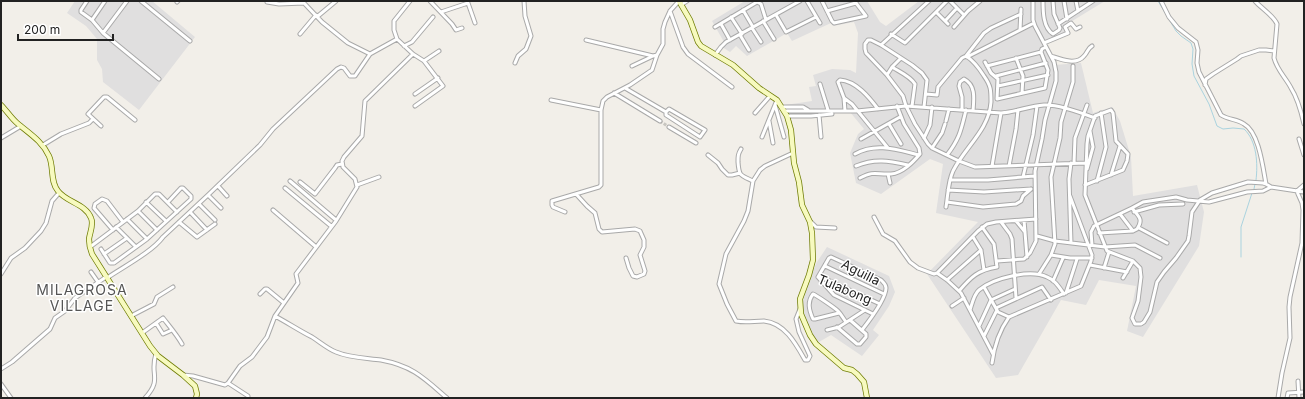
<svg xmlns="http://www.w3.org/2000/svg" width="1305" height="399" font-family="Inter,sans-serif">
<rect width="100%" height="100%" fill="#f2efe9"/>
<path fill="#e0dfdf" d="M75,1H152L195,37L139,110L103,82L102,69L97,60V39L86,26L67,13Z
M745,1H867L880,22L886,26L919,1H1017L1018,2L1020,1H1105L1064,26L1066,32L1043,43L1054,65L1081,63L1093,113L1112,107L1120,121L1131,157L1133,196L1197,185L1204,212L1199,246L1143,337L1127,331L1136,286L1099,280L1086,305L1061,300L1018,375L996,378L927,274L978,222L936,213L943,164L930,159L881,194L856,183L850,153L858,134L864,129L850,112L790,113L785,105L812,101L809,87L816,86L813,75L832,69L850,70L856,73L858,33L854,22L833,26L831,23L792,41L787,33L747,56L736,46L730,52L719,45L724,42L712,21Z
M827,247L889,276L895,292L889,306L873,330L879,335L862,356L831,335L819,342L814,338L801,309L809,279L817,262Z"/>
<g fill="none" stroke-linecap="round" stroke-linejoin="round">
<path stroke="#aad3df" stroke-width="1" d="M1158,1L1176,31L1181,36L1191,43L1193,49L1192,64L1194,76L1209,104L1217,126L1223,129L1233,128L1244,129C1257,141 1258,164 1256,180
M1254,189L1255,184
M1241,257V227L1252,193"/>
<path stroke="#c8c6c1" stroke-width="3" stroke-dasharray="3 1.5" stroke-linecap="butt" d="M660,121L669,127"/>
<g stroke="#a9a9a9" stroke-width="5">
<path id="street" d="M87,1L81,10V12L92,20L103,33L159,79
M141,1L190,41
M410,1L394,21V30L397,39L413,54L424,61L443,86L415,106
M430,1L452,24L456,30L462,28
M807,1L820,23
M822,1L832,21L834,23L866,16L856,3V1
M950,1L964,15
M1043,1C1043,11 1043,28 1053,34L1059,30L1060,28L1054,14L1053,1
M1064,1L1067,19
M1076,1L1078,11
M1161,1L1169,17L1178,28L1196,42L1198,50L1197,63L1199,72L1221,115C1229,120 1237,119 1244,124C1259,132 1263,168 1266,184
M1255,1C1261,8 1274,16 1277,24L1274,58C1277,70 1286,78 1291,88C1298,99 1301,111 1304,124
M177,2L178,1
M267,2L279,4L304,3L322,22L348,43L370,54
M681,5L687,1
M743,10L753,27
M670,11L683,47L688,54L732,87
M827,11L856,3
M441,12L468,3L475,23
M936,12L948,24
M776,15L786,32L816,17
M318,16L336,1
M731,17L742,34
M92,20L105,1
M763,21L774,39
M945,21L957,8
M721,24L730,40
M1058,24L1093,1
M715,27L757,2L761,4L766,20
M954,27L968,11L980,1
M752,28L761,42
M1020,30L1021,9
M103,33L127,1
M300,34L316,15
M891,34L905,43L947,1
M740,35L749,50
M586,40L653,56L657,55
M1044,43L1068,33L1065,27L1071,23L1076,29L1080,27
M881,45L929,1
M404,46L412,42L433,17
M715,55L721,47L726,42L800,1
M1051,56C1060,59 1076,66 1084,56C1088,52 1087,49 1092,46
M967,57L1034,23
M1016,58L1023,76L1022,93
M424,61L439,51
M985,62L991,73L998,79L997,99L1045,88L1048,70L1041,52
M515,63L518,56L526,49L531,36L525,16L524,1
M632,66L653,56
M987,66L1041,52L1042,49L1046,47
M892,67C900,72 910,76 915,84L912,106
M887,75L892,67L901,58
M996,76L1046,63
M820,84L828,110
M1205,85L1206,79L1213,74L1237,59L1241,56L1259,50H1266L1274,51
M998,86L1048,75
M625,88L666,112
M614,93L660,121
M415,94L438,78
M926,94L937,95L938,87L962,58L966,56L984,33L991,28L1021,14
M844,98L852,104L888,148
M551,100L601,110
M775,105L784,137
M782,107H803L808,110
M924,107L927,80L922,73L912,65L881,45L871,40H868L865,44V49L866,53L887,75L903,96L906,106L915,124L928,144L932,148L959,161L975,167L1086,163
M669,109L705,130L700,137L666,115V112Z
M962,110V97L959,86L960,82L964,79C976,85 974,99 973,111
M784,111H857L906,106L1001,113C1016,112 1029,106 1044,105C1057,104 1082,113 1095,118
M845,111L844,98L838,82L840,80C856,81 869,97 878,109
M755,113L770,96
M819,115L821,137
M787,116H811L832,114
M769,121L773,143
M946,121L949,109
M889,124L901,144
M101,126L88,114L104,97H107L135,120
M669,127L696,143
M762,137L777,100
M1,138L21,126
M924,138L930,125L932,107
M861,139L900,117
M1299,139L1304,155
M43,145L61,134L89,123L93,119
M932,148L942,133L945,124
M741,149C738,154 738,156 738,162C739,176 740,175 753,181
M793,153L765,166L760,170L753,181L748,211L744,221L726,254L719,284L727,304L736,321C746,323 754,321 764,321C785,323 796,344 805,360H808L810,356L799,332L796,319L800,309
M855,154C876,142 898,150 919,155
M708,155L718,163L722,169L728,175H732L740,173
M947,155C960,138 961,130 966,110
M1074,163L1075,138L1087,105
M856,166C875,158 889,161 908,165
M992,166L1001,113
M1009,166L1016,129L1018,110
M1087,169L1093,147L1090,131
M888,174L890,183
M1111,175L1120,146
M1023,177L1033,135L1037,106
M860,178C875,170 877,175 891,174C903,173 913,162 920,154L919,148L904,124L897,106
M950,180H988L1034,176
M290,181L336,220
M1097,181L1106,147L1101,113
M300,182L315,194L335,168L337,165L342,164
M357,185L379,177
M1085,185L1123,170L1127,161L1128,154L1116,141L1113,113L1111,110L1095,116L1088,136L1087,144L1085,195L1107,251L1133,261L1140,268L1141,277L1138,301L1132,318L1135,324H1141L1144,322L1150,312L1157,282L1164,272L1176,258L1188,241L1189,236L1192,212L1200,200L1212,193L1248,182L1263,183L1266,184L1271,187L1304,192
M218,186L227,196
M285,188L331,226
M948,190L984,192L1031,189
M576,194L587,206L595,213L599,229L602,232L635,229L640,231L644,240V247L640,255L645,271L644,274L637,277L633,276L629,268L626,258
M208,195L221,208
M146,202L166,221
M947,202L983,207L1016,204L1021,201L1023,196L1031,189
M199,204L215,220
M946,207C948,195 948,182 953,171C965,147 989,130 991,102C991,90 991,86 984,76C979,68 974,61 966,56
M273,210L315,246
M138,211L157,230
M190,212L207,230
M565,212L553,207L552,205V201L599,187L601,185V110L603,101L607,97L630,85L652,70L657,55L663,44V29L665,22L670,11L679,1
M1134,212L1159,205L1183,204
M1120,214L1133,231
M874,217L883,234L895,241L910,262L918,268L934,274L937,273L978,231L987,224L996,222L1036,219
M127,219L147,239
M1024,220L1027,257
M1016,221L1025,232
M179,222L197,237L215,224
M811,222L816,227L835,228
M1001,222L1010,234L1012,239L1016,298
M116,227L136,247
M1139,228L1167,243
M113,230L94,208L95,204L102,199L107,201L123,222
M1099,233L1133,231L1137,229C1144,219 1138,216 1132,208
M1037,236L1055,241L1105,247L1135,245L1160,258
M973,237L981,250L984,270
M1071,243L1069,179L1071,163
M1092,245L1091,232L1094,226L1132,208L1143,202L1176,197L1187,200L1209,202L1247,192L1263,191L1271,187
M90,247L138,211L155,194H159L177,212
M101,249L110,263H114L147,239L191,199V196L183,188H181L168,202
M104,254L127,238
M1051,255L1070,258H1092
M997,261L1024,259L1030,253L1036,241L1035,171L1042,139L1045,120L1056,81V72L1054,62L1035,26L1033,20V1
M1090,265L1127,272
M825,266L884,294
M1104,268L1109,252
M91,272L98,282
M937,273L947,280L961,293L993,354
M1,274L11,258L25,248L41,231L46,223L52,201L59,193
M1039,274L1051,255L1055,244L1051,177L1060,138L1061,122L1073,82V66
M819,276L880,304
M818,277L829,258L831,257L881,280C883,282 886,284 886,288C886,299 869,321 862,330
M818,277L834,295L873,314
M107,278C123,267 152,252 163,237L208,195L260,145L273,129L337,69L341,67L344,68L350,76H355L370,54L397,39
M1123,278L1133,261
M947,280L981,250
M1053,281L1063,258
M984,287L998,312L1009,317
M959,291C971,277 978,270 997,267L994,244L982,227
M1066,293L1077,259
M260,294L265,289H267L284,303
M952,306L964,298
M996,308L1042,287L1051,300
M970,310C972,304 974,294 979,290C993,278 1030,269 1047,277C1055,280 1059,287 1064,294
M839,313L815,319H813C809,310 807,302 813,294C816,295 835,308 838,311C841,314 843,318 846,322
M131,316L154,304L157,297L173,287
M275,316C288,323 300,331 312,337C320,342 328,349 336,352C350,358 367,358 381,360C413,366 424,378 447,398
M156,323L163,334L172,330
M979,326L991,300L1015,289
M837,327L857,344H860L866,337V334L850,320
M827,330L839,327L865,310
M142,333L163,318C170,327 177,335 182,344
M984,336L997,310
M992,363C994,347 999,331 1009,317L1081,286L1091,261L1092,255L1070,196
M1,369L12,362L50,329L55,318L65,311L75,298L106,277
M183,375L193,376L225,385L228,383L240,366L252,357L267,337L275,316L298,283L296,274L336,221L357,187L355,179L343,167L342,161L344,157L362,136L365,101L413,54
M1298,381L1299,398
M228,383L248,396V398
M1,384L11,398
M145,398C163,379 149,374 156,354
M1278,398L1282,373L1290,338L1289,307L1290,297L1302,243L1303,210L1302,203L1298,194L1297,191L1304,185
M1287,398L1288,393L1304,392"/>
</g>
<g stroke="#707d05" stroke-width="6">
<path id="secondary" d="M679,1L690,20L698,42L701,46L733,65L759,88L777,100L787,116L791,130L794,163L799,182L802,205L810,222L812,233L813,260L809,275L800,299L801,314L810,335L816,344L844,368L852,370L857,374L864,382L867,398
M1,105C7,111 11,118 17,123C30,134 42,141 49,156C54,167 50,182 58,191C66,202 86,204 91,218C94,224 90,232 89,239C89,244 90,249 92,254L150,346L158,356L183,375L195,386L197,394L196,398"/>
</g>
<use href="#street" stroke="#fff" stroke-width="3"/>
<use href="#secondary" stroke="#f7fabf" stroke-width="4.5"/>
</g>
<g text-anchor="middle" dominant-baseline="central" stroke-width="3" stroke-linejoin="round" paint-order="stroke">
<g font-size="13" fill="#222" stroke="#fff">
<text transform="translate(861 272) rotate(27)">Aguilla</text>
<text transform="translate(845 289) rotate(23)">Tulabong</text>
</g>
<g font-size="14" letter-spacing="1" fill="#555" stroke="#fff">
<text x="82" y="289">MILAGROSA<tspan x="82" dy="16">VILLAGE</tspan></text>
</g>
</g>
<rect width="1305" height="399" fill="none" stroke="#222222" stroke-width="4"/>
<path d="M18 34v6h95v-6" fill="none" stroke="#222222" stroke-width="2"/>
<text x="24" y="34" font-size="12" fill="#222222" stroke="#ffffff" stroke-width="3" paint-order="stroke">200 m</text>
</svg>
